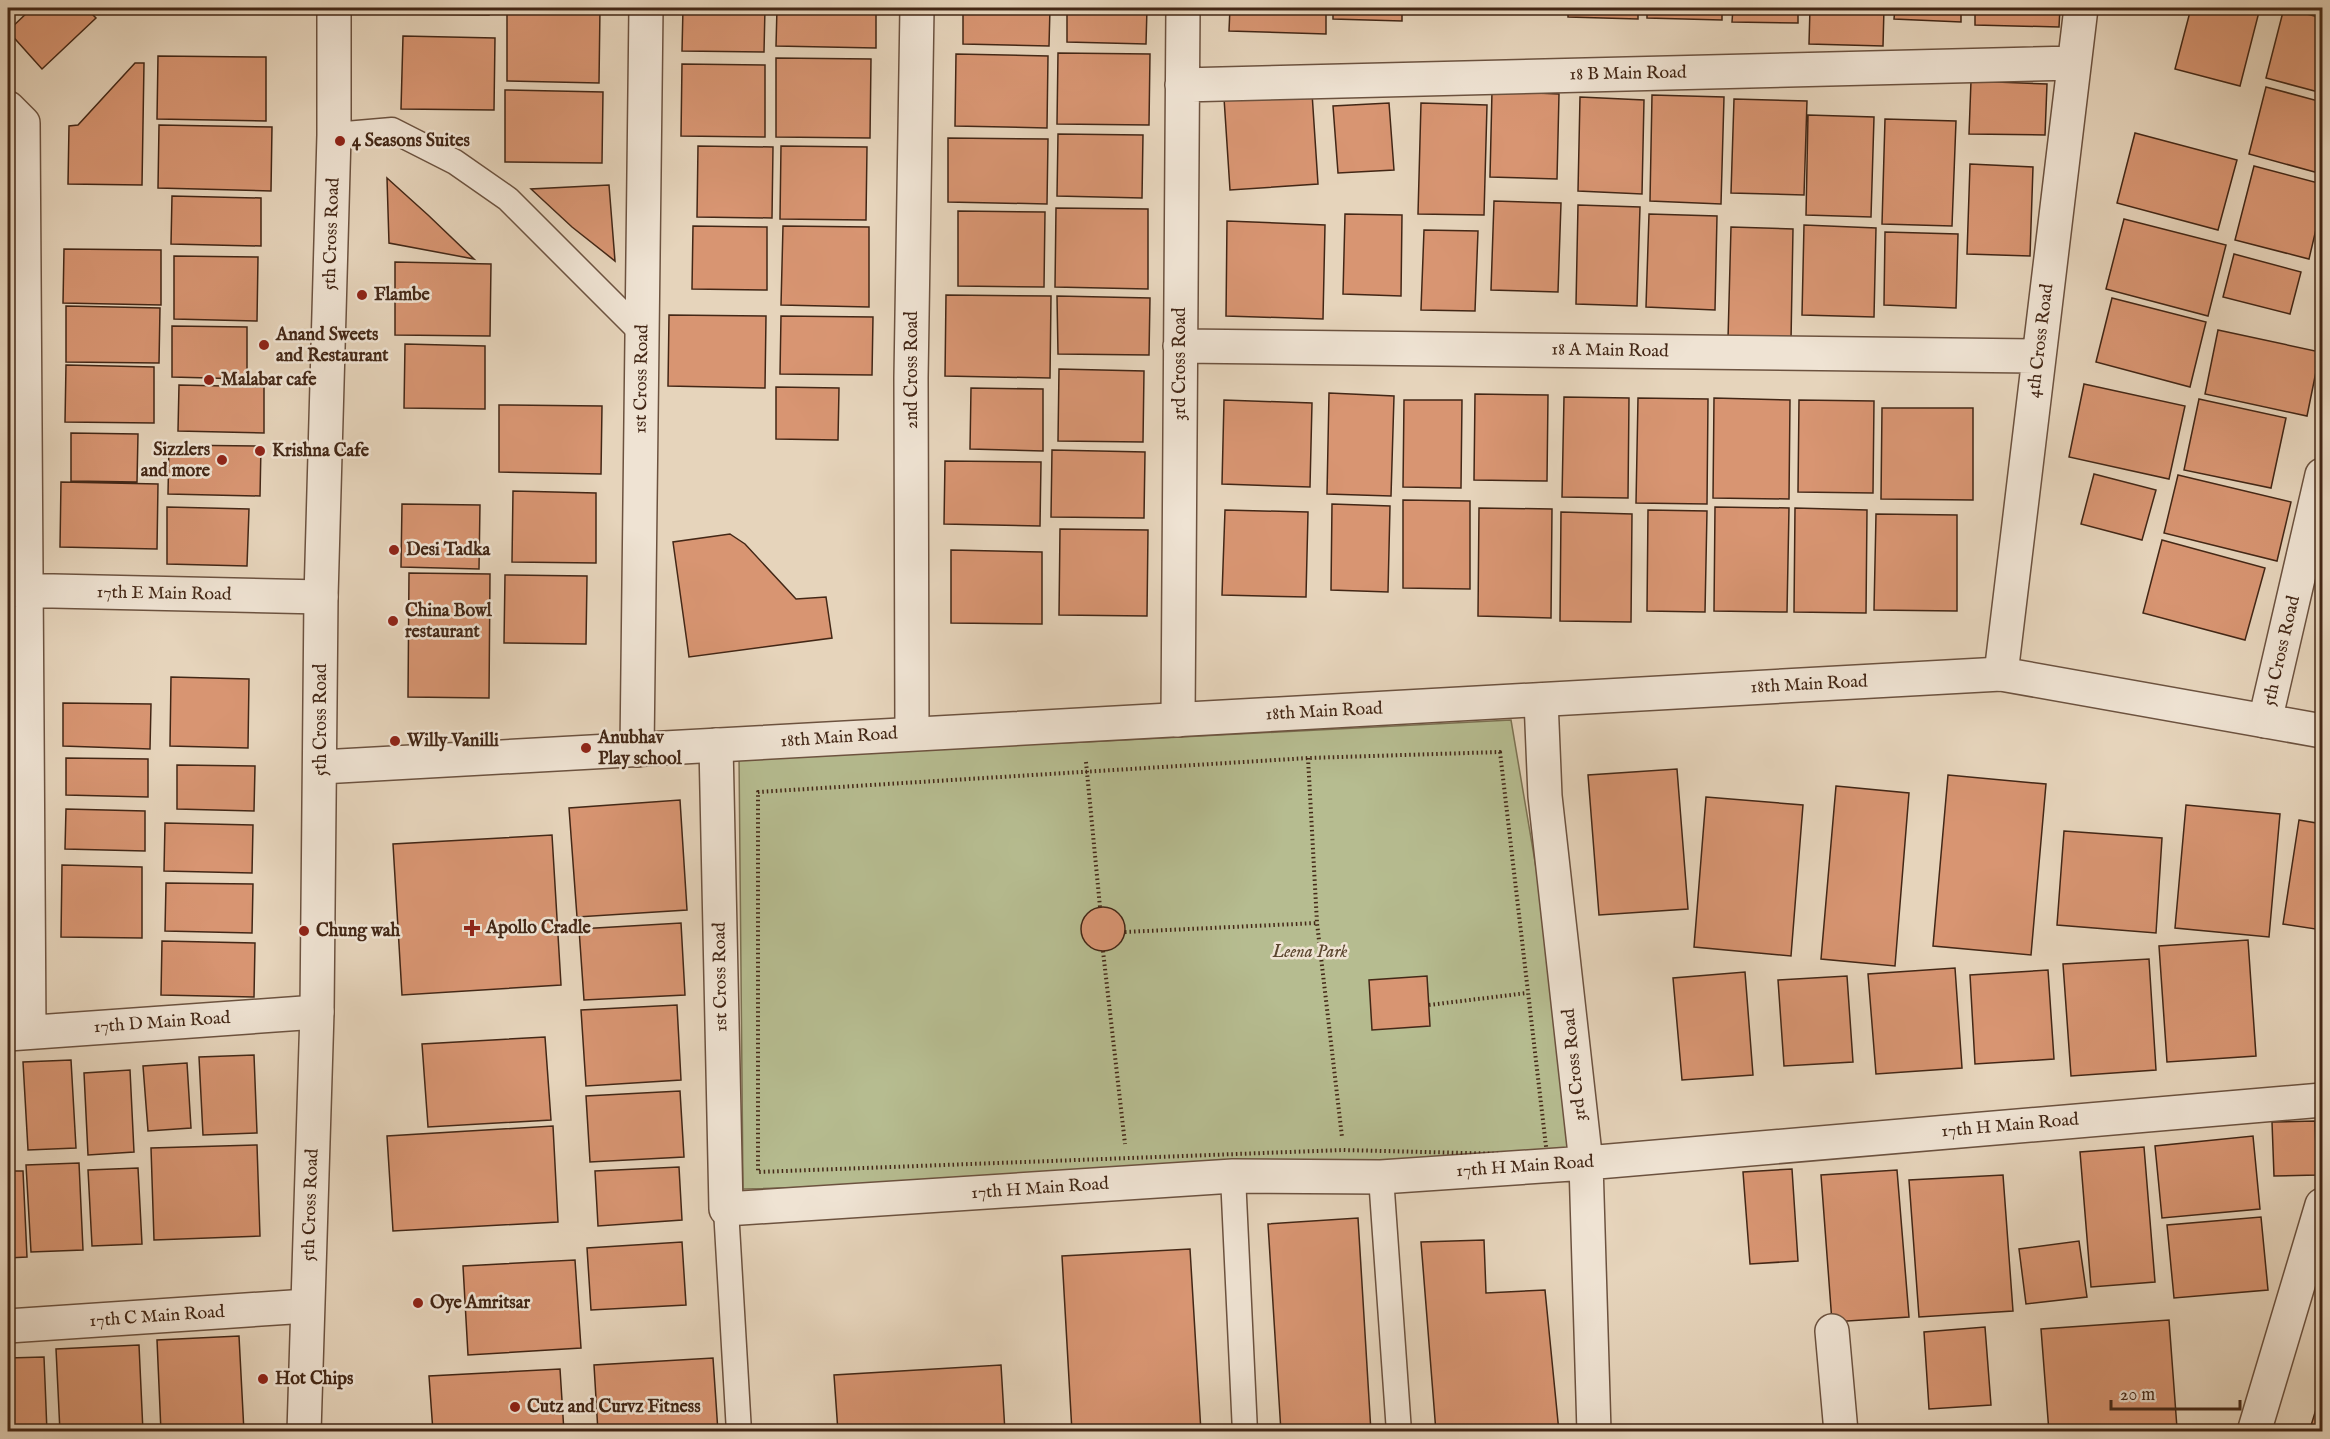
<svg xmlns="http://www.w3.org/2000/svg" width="2330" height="1439" font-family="'IM FELL English',serif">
<rect width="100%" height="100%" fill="#e6d4bb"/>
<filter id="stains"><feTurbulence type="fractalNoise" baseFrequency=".00333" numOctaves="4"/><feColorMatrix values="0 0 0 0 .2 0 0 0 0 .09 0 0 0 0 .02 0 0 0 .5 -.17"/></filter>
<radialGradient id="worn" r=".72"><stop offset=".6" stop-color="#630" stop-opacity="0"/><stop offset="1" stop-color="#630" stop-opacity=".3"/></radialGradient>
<path fill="#b6bc90" stroke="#7c7253" stroke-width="1.5" d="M1511,720L1586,1163L1233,1176L743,1189L739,754L1086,742Z"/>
<path fill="#d89572" stroke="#432716" stroke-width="1.5" d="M8,8H18L8,18Z
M32,8H86L96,18L42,69L8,31Z
M398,8H489V15L398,14Z
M507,8H600L599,83L507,81Z
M683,8H765L764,52L682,51Z
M777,8H876V48L776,46Z
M963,8H1050L1049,46L963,44Z
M1067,8H1147L1146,44L1067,42Z
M1230,8H1326V34L1229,31Z
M1333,8H1402V21L1333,19Z
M1504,8H1562V10Z
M1568,8H1638V19L1568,17Z
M1647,8H1722V20L1647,18Z
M1733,8H1798V23L1732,22Z
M1810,8H1884L1883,46L1809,44Z
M1895,8H1961V22L1894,19Z
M1975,8H2060L2059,27L1975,25Z
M2191,8H2260L2240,86L2175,69Z
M2284,8L2322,18V93L2266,78Z
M403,36L495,38L494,110L401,109Z
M1058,53L1150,54L1149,125L1057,124Z
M956,54L1048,56L1047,128L955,126Z
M158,56L266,57V121L157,119Z
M776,58L871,59L870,138L776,137Z
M135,63H144L142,185L68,184L69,126L78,125Z
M682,64L765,65V137L681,136Z
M1971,81L2047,84L2045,135L1969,134Z
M2266,87L2322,102V174L2249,154Z
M505,90L603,92L602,163L505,162Z
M1492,91L1559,94L1557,179L1490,177Z
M1312,93L1318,184L1230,190L1224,98Z
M1652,95L1724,97L1721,204L1650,201Z
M1580,97L1644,100L1642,194L1578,191Z
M1734,99L1807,101L1804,195L1731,193Z
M1389,103L1394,170L1338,173L1333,106Z
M1421,103L1487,105L1484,215L1418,214Z
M1808,115L1874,117L1871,217L1806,215Z
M1885,119L1956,121L1952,226L1882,224Z
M159,125L272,127L271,191L158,188Z
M2135,133L2237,160L2218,230L2117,203Z
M1058,134L1143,135L1142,198L1057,196Z
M948,138L1048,139L1047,204L948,202Z
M698,146L773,147L772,218L697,217Z
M781,146L867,147L866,220L780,219Z
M1970,164L2033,167L2030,256L1967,254Z
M2254,166L2322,184V204L2309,259L2235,240Z
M387,178L428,215L474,259L389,243Z
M609,185L615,261L572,227L531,189Z
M172,196L261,198V246L171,244Z
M1494,201L1561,203L1558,292L1491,290Z
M1578,205L1640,207L1637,306L1576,304Z
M1056,208L1148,209V289L1055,287Z
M958,211L1045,212L1044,287L958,286Z
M1345,214L1402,215L1401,296L1343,294Z
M1649,214L1717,216L1715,310L1646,307Z
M2124,219L2226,245L2208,316L2106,289Z
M1227,221L1325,225L1323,319L1226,316Z
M1804,225L1876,228L1874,317L1802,315Z
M693,226L767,227V290L692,289Z
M783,226L869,227V307L781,305Z
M1731,227L1793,229L1791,341L1728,339Z
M1424,230L1478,231L1475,311L1421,310Z
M1885,232L1958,234L1956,308L1884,305Z
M64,249L161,250V305L63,303Z
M2234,254L2301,272L2290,314L2223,297Z
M174,256L258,257L257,321L174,319Z
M395,262L491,264L490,336L395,335Z
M946,295L1051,296L1050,378L945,376Z
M1057,296L1150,298L1149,355L1058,354Z
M2112,298L2206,322L2190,387L2096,362Z
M66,306L160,308L159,363L66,362Z
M669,315L766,316L765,388L668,386Z
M781,316L873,317L872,375L780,374Z
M172,326L247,327V379L172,377Z
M2218,330L2320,352L2307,416L2205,394Z
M405,344L485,346V409L404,408Z
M66,365L154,367V423L65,422Z
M1059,369L1144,371L1143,442L1058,441Z
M2084,384L2185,406L2169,479L2069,457Z
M179,385L264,387V433L178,431Z
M776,387L839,388L838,440L776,439Z
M971,388L1043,389V451L970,449Z
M1329,393L1394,396L1391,496L1327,494Z
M1475,394L1548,395L1547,481L1474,480Z
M1564,397L1629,398L1628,498L1562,497Z
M1638,398L1708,399L1707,504L1636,503Z
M1714,398L1790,400L1789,499L1713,498Z
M2199,399L2286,418L2271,488L2184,470Z
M1224,400L1312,403L1310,487L1222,484Z
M1404,400H1462L1461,488L1403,487Z
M1799,400L1874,401L1873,493L1798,492Z
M499,405L602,406L601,474L499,472Z
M1882,408H1973V500L1881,499Z
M71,433L138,434L137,482L71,481Z
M169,445L261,446L260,496L168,494Z
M1052,450L1145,452L1144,518L1051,517Z
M945,461L1041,462L1040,526L944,524Z
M2094,474L2156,490L2142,540L2081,524Z
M2178,475L2291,502L2277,561L2164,533Z
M61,482L158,484L157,549L60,547Z
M513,491L596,493V563L512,562Z
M1403,500L1470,501V589L1403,588Z
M402,504L480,505L479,569L401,567Z
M1332,504L1390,506L1388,592L1331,590Z
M167,507L249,509L247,566L167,564Z
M1715,507L1789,508L1787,612L1714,611Z
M1479,508L1552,509L1551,618L1478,616Z
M1795,508L1867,510L1866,613L1794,612Z
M1225,510L1308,512L1306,597L1222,595Z
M1648,510L1707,511L1705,612L1647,611Z
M1561,512L1632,514L1631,622L1560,621Z
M1876,514L1957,515V611L1874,610Z
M1060,529L1148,530L1147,616L1059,615Z
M730,534L745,544L796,599L826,597L832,638L689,657L673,542Z
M2162,540L2265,568L2245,640L2143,613Z
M951,550L1042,552V624L951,623Z
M409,573L490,574L489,698L408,697Z
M505,575L587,576L586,644L504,643Z
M171,677L249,679L248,748L170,746Z
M63,703L151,704L150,749L63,746Z
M66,758L148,759V797L66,795Z
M177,765L255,766L254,811L177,809Z
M1677,769L1688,909L1599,915L1588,775Z
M1948,775L2046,784L2031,955L1933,946Z
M1836,786L1909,793L1895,966L1821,959Z
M1706,797L1803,805L1791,956L1694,947Z
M680,800L687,910L577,917L569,808Z
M2186,805L2280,814L2269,937L2175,928Z
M66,809L145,811V851L65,849Z
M2299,820L2322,824V930L2283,924Z
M165,823L253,825L252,873L164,871Z
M2064,831L2162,838L2156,933L2057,925Z
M552,835L561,985L402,995L393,844Z
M62,865L142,867V938L61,937Z
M166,883L253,884L252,933L165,931Z
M1081 929a22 22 0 1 1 44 0a22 22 0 1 1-44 0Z
M681,923L685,995L584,1000L579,929Z
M2248,940L2256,1056L2167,1062L2159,946Z
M162,941L255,943L254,997L161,995Z
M2149,959L2156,1070L2071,1076L2063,964Z
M1955,968L1962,1068L1876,1074L1868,974Z
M2048,970L2054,1059L1975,1064L1970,975Z
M1745,972L1753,1075L1682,1080L1673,978Z
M1427,976L1430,1026L1372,1030L1369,980Z
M1847,976L1853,1062L1784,1066L1778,980Z
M677,1005L681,1080L586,1086L581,1010Z
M545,1037L551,1120L428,1127L422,1044Z
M254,1055L257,1133L203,1135L199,1057Z
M71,1060L76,1148L28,1150L23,1062Z
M187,1063L191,1128L148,1131L143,1066Z
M130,1070L134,1152L88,1155L84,1073Z
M680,1091L684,1157L590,1162L586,1096Z
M2315,1121L2317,1175L2274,1176L2272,1122Z
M553,1126L558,1222L393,1231L387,1136Z
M2253,1136L2260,1209L2162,1218L2155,1146Z
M257,1145L260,1236L154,1240L151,1148Z
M2144,1147L2155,1282L2091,1287L2080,1152Z
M79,1163L83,1250L31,1252L26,1165Z
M679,1167L682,1220L598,1226L595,1171Z
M138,1168L142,1244L92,1246L88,1170Z
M1792,1169L1798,1261L1750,1264L1743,1172Z
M1897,1170L1909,1317L1832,1322L1821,1175Z
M8,1171H23L27,1257L8,1258Z
M2003,1175L2013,1311L1919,1317L1909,1180Z
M2261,1217L2268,1290L2174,1298L2167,1225Z
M1358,1218L1371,1432H1281L1268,1224Z
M1484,1240L1486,1293L1545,1290L1559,1432H1436L1421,1242Z
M2079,1241L2087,1297L2026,1304L2019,1249Z
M682,1242L686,1305L591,1310L587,1248Z
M1190,1249L1201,1432H1072L1062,1256Z
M575,1260L581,1348L468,1355L463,1266Z
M2169,1320L2177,1428L2120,1432H2049L2041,1329Z
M1985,1327L1991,1405L1929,1409L1924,1332Z
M239,1336L244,1432H161L157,1340Z
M139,1345L143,1432H60L56,1349Z
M44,1357L47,1432H8V1358Z
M713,1358L718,1432H598L594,1365Z
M1001,1365L1005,1432H838L834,1375Z
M560,1369L564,1432H433L429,1376Z
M2322,1390V1432H2309Z"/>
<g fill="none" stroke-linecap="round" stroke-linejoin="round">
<g stroke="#6c523f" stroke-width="27">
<path id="service" d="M334,135L392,130L455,162L508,199L642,333
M1233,1176L1245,1432
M1381,1177L1399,1432
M726,1209L739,1432"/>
</g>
<g stroke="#6c523f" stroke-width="36">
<path id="minor" d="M1182,85L2074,63
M8,108L23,123L29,1032
M1180,346L2039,356
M8,590L321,597
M2001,674L2081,8
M1541,700L1545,796L1586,1163L1594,1432
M1178,720L1183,8
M2265,721L2322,475
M912,733L911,378L917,8
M716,745L726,1209L1233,1176L1381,1177L1586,1163L2322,1100
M637,750L646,8
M8,1034L317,1012
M8,1326L307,1306
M1832,1331L1841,1432
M2254,1432L2322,1205"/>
</g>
<g stroke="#6c523f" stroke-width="36">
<path id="tertiary" d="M321,767L2001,674L2322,731
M304,1432L317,1012L321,597L334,135V8"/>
</g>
<path stroke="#432716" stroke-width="4" stroke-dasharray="1.5 3" stroke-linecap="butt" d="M1500,752L1547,1155L1343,1150L758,1172V792L1308,758Z
M1308,758L1317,923L1342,1137
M1086,762L1100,907
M1125,932L1317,923
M1103,951L1125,1144
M1429,1005L1527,993"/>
<use href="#service" stroke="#efe3d3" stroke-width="24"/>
<use href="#minor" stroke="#efe3d3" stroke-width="33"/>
<use href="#tertiary" stroke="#efe3d3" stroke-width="33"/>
</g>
<g fill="#8f2418" stroke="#efe3d3" stroke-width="2">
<circle cx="340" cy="141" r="6"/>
<circle cx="362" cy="295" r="6"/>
<circle cx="264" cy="345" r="6"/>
<circle cx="209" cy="380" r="6"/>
<circle cx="260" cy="451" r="6"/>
<circle cx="222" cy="460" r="6"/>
<circle cx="394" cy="550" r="6"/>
<circle cx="393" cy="621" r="6"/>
<circle cx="395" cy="741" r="6"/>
<circle cx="586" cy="748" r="6"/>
<path d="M469 919h6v6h6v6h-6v6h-6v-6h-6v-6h6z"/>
<circle cx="304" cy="931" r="6"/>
<circle cx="418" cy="1303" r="6"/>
<circle cx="263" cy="1379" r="6"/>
<circle cx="515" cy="1407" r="6"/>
</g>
<g text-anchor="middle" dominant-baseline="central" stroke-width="5" stroke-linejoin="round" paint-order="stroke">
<g font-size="18" fill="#432716" stroke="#efe3d3">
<text transform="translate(1628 74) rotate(-1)">18 B Main Road</text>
<text transform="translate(332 234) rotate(-88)">5th Cross Road</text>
<text transform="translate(2041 341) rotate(-83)">4th Cross Road</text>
<text transform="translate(1610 351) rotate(1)">18 A Main Road</text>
<text transform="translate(1180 364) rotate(-90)">3rd Cross Road</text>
<text transform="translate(912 370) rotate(-90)">2nd Cross Road</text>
<text transform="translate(642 379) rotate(-89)">1st Cross Road</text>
<text transform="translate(164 594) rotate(1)">17th E Main Road</text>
<text transform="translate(2282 651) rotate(-77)">5th Cross Road</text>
<text transform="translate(1809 685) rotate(-3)">18th Main Road</text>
<text transform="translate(1324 712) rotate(-3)">18th Main Road</text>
<text transform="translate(321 720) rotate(-90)">5th Cross Road</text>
<text transform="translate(839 738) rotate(-4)">18th Main Road</text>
<text transform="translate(721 977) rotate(-91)">1st Cross Road</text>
<text transform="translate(162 1023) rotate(-4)">17th D Main Road</text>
<text transform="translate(1575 1065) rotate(-96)">3rd Cross Road</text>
<text transform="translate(2010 1126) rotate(-5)">17th H Main Road</text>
<text transform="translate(1525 1167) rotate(-4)">17th H Main Road</text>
<text transform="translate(1040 1189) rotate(-4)">17th H Main Road</text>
<text transform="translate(311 1205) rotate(-88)">5th Cross Road</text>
<text transform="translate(157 1317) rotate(-4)">17th C Main Road</text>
</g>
<g font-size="18" font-weight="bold" fill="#432716" stroke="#efe3d3" text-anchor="start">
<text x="352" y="141">4 Seasons Suites</text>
<text x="374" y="295">Flambe</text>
<text x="276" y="335">Anand Sweets<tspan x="276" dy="21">and Restaurant</tspan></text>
<text x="221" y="380">Malabar cafe</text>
<text x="210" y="450" text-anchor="end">Sizzlers<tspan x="210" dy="21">and more</tspan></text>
<text x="272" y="451">Krishna Cafe</text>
<text x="406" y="550">Desi Tadka</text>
<text x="405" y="611">China Bowl<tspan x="405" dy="21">restaurant</tspan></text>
<text x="598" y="738">Anubhav<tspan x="598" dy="21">Play school</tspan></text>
<text x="407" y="741">Willy Vanilli</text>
<text x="486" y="928">Apollo Cradle</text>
<text x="316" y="931">Chung wah</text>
<text x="430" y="1303">Oye Amritsar</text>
<text x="275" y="1379">Hot Chips</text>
<text x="527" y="1407">Cutz and Curvz Fitness</text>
</g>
<g font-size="18" font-style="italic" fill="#5a452e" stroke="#efe3d3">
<text x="1310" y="952">Leena Park</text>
</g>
</g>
<rect width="2330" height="1439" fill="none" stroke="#e6d4bb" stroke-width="30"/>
<rect x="9" y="9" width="2312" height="1421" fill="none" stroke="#432716" stroke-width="3"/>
<rect x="15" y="15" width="2300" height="1409" fill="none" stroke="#432716" stroke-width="1.5"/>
<path d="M2111 1400v9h129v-9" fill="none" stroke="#432716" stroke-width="3"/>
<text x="2120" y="1400" font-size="18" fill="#432716" stroke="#efe3d3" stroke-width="4.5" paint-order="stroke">20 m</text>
<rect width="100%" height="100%" filter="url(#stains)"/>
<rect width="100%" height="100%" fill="url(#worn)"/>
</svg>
